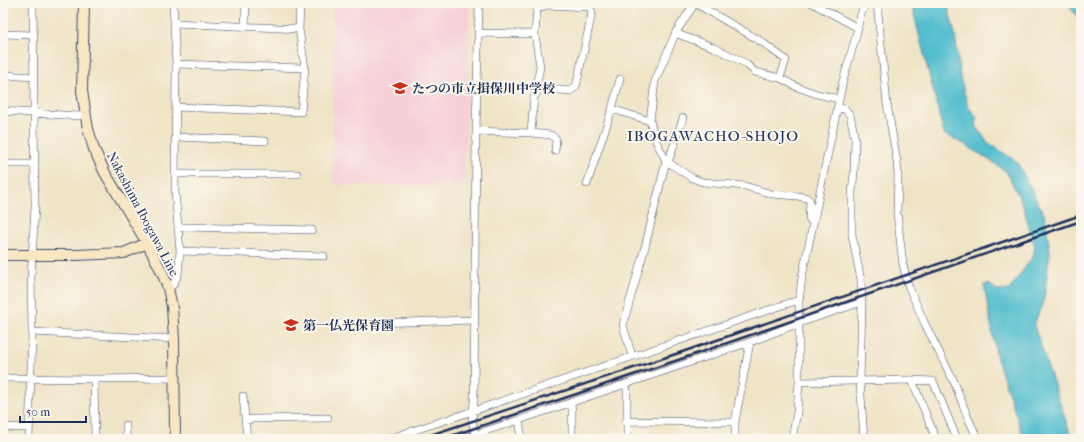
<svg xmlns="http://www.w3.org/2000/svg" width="1084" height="442" font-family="'IM FELL French Canon','Noto Serif JP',serif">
<rect width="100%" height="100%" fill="#fbf7ec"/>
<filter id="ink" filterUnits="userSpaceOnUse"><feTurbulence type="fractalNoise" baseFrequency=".025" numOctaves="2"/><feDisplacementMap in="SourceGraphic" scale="8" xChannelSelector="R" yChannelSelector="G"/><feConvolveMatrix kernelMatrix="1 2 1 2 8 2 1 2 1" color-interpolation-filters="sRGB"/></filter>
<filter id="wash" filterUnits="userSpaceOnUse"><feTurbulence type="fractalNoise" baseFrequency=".012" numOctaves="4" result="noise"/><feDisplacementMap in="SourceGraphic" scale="16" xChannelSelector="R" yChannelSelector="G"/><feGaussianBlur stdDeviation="0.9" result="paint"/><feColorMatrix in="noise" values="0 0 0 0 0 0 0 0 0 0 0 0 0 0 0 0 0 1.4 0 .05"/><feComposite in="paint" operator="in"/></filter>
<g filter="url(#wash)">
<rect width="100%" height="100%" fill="#f0e4c6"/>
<path fill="#f6cfd7" d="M333,3H470L464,186L335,185L332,173Z"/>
<path fill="#52bdce" stroke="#367696" d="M911,3H947L955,34L960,77L968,106L977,118L976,125L986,141L1017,162L1045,216L1050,251L1044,299L1034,325L1072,439H1024L997,359L984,285L989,284L998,291L1009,290L1033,256L1035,247L1022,203L1006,171L966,145L944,134Z
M1067,3H1081V22Z"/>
</g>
<g filter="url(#ink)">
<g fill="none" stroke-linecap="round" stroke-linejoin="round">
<g stroke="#3b4a6e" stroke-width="8">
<path id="street" d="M695,3L676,32L655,81L650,121L656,141L666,161L692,178L703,182L745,186L772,194L798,196L807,198L810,201L809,218L811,221
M695,3L759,40L786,60L780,78
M812,3L858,28
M877,3L887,104L897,161L898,175L897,213L903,265L908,285L925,324L955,384L968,418L978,439
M174,23L299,29
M245,27L246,3
M676,32L680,35L713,47L745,63L755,72L780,78L797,87L817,94L839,99
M478,33L535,34
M3,34L34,35
M176,64L305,68
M3,75L34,77
M176,107L301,112L305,68L299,29L300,3
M838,108L845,109L850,115L855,139L854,173L852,192V235L861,280L862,302L860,381L864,439
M612,109L650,121
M3,111L78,116L85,115
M476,131L531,133L551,135L556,139L555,151
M531,133L534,97L540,88L537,82L540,67L535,34L537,9L546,5L590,7L592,13L576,87L570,91L540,88
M176,137L265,141
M668,163L683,118
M3,164H35
M175,174H297
M587,184L612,109L620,79
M178,229L182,227L312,230
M180,251L324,256
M168,288L173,285L178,275L180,251L175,191L176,64L173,3
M338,324L474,320
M32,332L174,339
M632,356L623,325L645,247L666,161
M3,378L94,379L174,378
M94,379L95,439
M912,380L936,439
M799,382L912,380L933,381L957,439
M625,384L627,389V439
M243,396L247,439
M570,403L572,409V439
M245,420L253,419L328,418
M519,420L520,425L521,439
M626,421L735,422
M126,425V439
M3,427L29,428
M29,439L32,332L31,277L35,206L33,3
M388,439L473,411L792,302L799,301
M461,439L519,420L750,342L799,323L862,302
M476,439L472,420L474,402L476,131L479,3
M735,439V422L750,342
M792,439L797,412L799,382V301L802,277L843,81L856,36L860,17L865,3"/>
</g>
<g stroke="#3b4a6e" stroke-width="12">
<path id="secondary" d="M84,3L82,91L88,129L94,149L105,173L147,243L162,272L168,288L172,307L174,339L175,439
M3,255H76L124,253L147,243"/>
</g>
<use href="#street" stroke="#fff" stroke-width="7"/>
<use href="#secondary" stroke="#f9e7c3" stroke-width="10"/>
<path stroke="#1b2f5e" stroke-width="2.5" d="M418,439L682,352L1081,215
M442,439L684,358L1081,221"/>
</g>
</g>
<defs>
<g id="school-bare" transform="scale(1.2)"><path d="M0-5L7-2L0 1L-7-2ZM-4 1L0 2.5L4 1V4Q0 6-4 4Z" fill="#c8321e" stroke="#fbf7ec" stroke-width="2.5" paint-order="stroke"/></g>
</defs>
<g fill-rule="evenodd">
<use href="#school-bare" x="400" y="88"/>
<use href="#school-bare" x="291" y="325"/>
</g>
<g text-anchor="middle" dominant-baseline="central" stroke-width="4" stroke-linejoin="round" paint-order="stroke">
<g font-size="13" font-weight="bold" fill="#1b2f5e" stroke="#fbf7ec" text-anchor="start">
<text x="412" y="88">たつの市立揖保川中学校</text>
<text x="303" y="325">第一仏光保育園</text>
</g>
<g font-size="13" fill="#1b2f5e" stroke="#fbf7ec">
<text transform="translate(143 214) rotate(62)">Nakashima Ibogawa Line</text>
</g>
<g font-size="15" letter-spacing="1" fill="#1b2f5e" stroke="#fbf7ec">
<text x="713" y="136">IBOGAWACHO-SHOJO</text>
</g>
</g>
<rect width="1084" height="442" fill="none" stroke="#fbf7ec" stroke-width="16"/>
<path d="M20 416v6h66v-6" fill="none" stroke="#1b2f5e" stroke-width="2"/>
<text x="26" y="416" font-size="12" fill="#1b2f5e" stroke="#fbf7ec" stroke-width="3" paint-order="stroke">50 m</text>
</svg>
